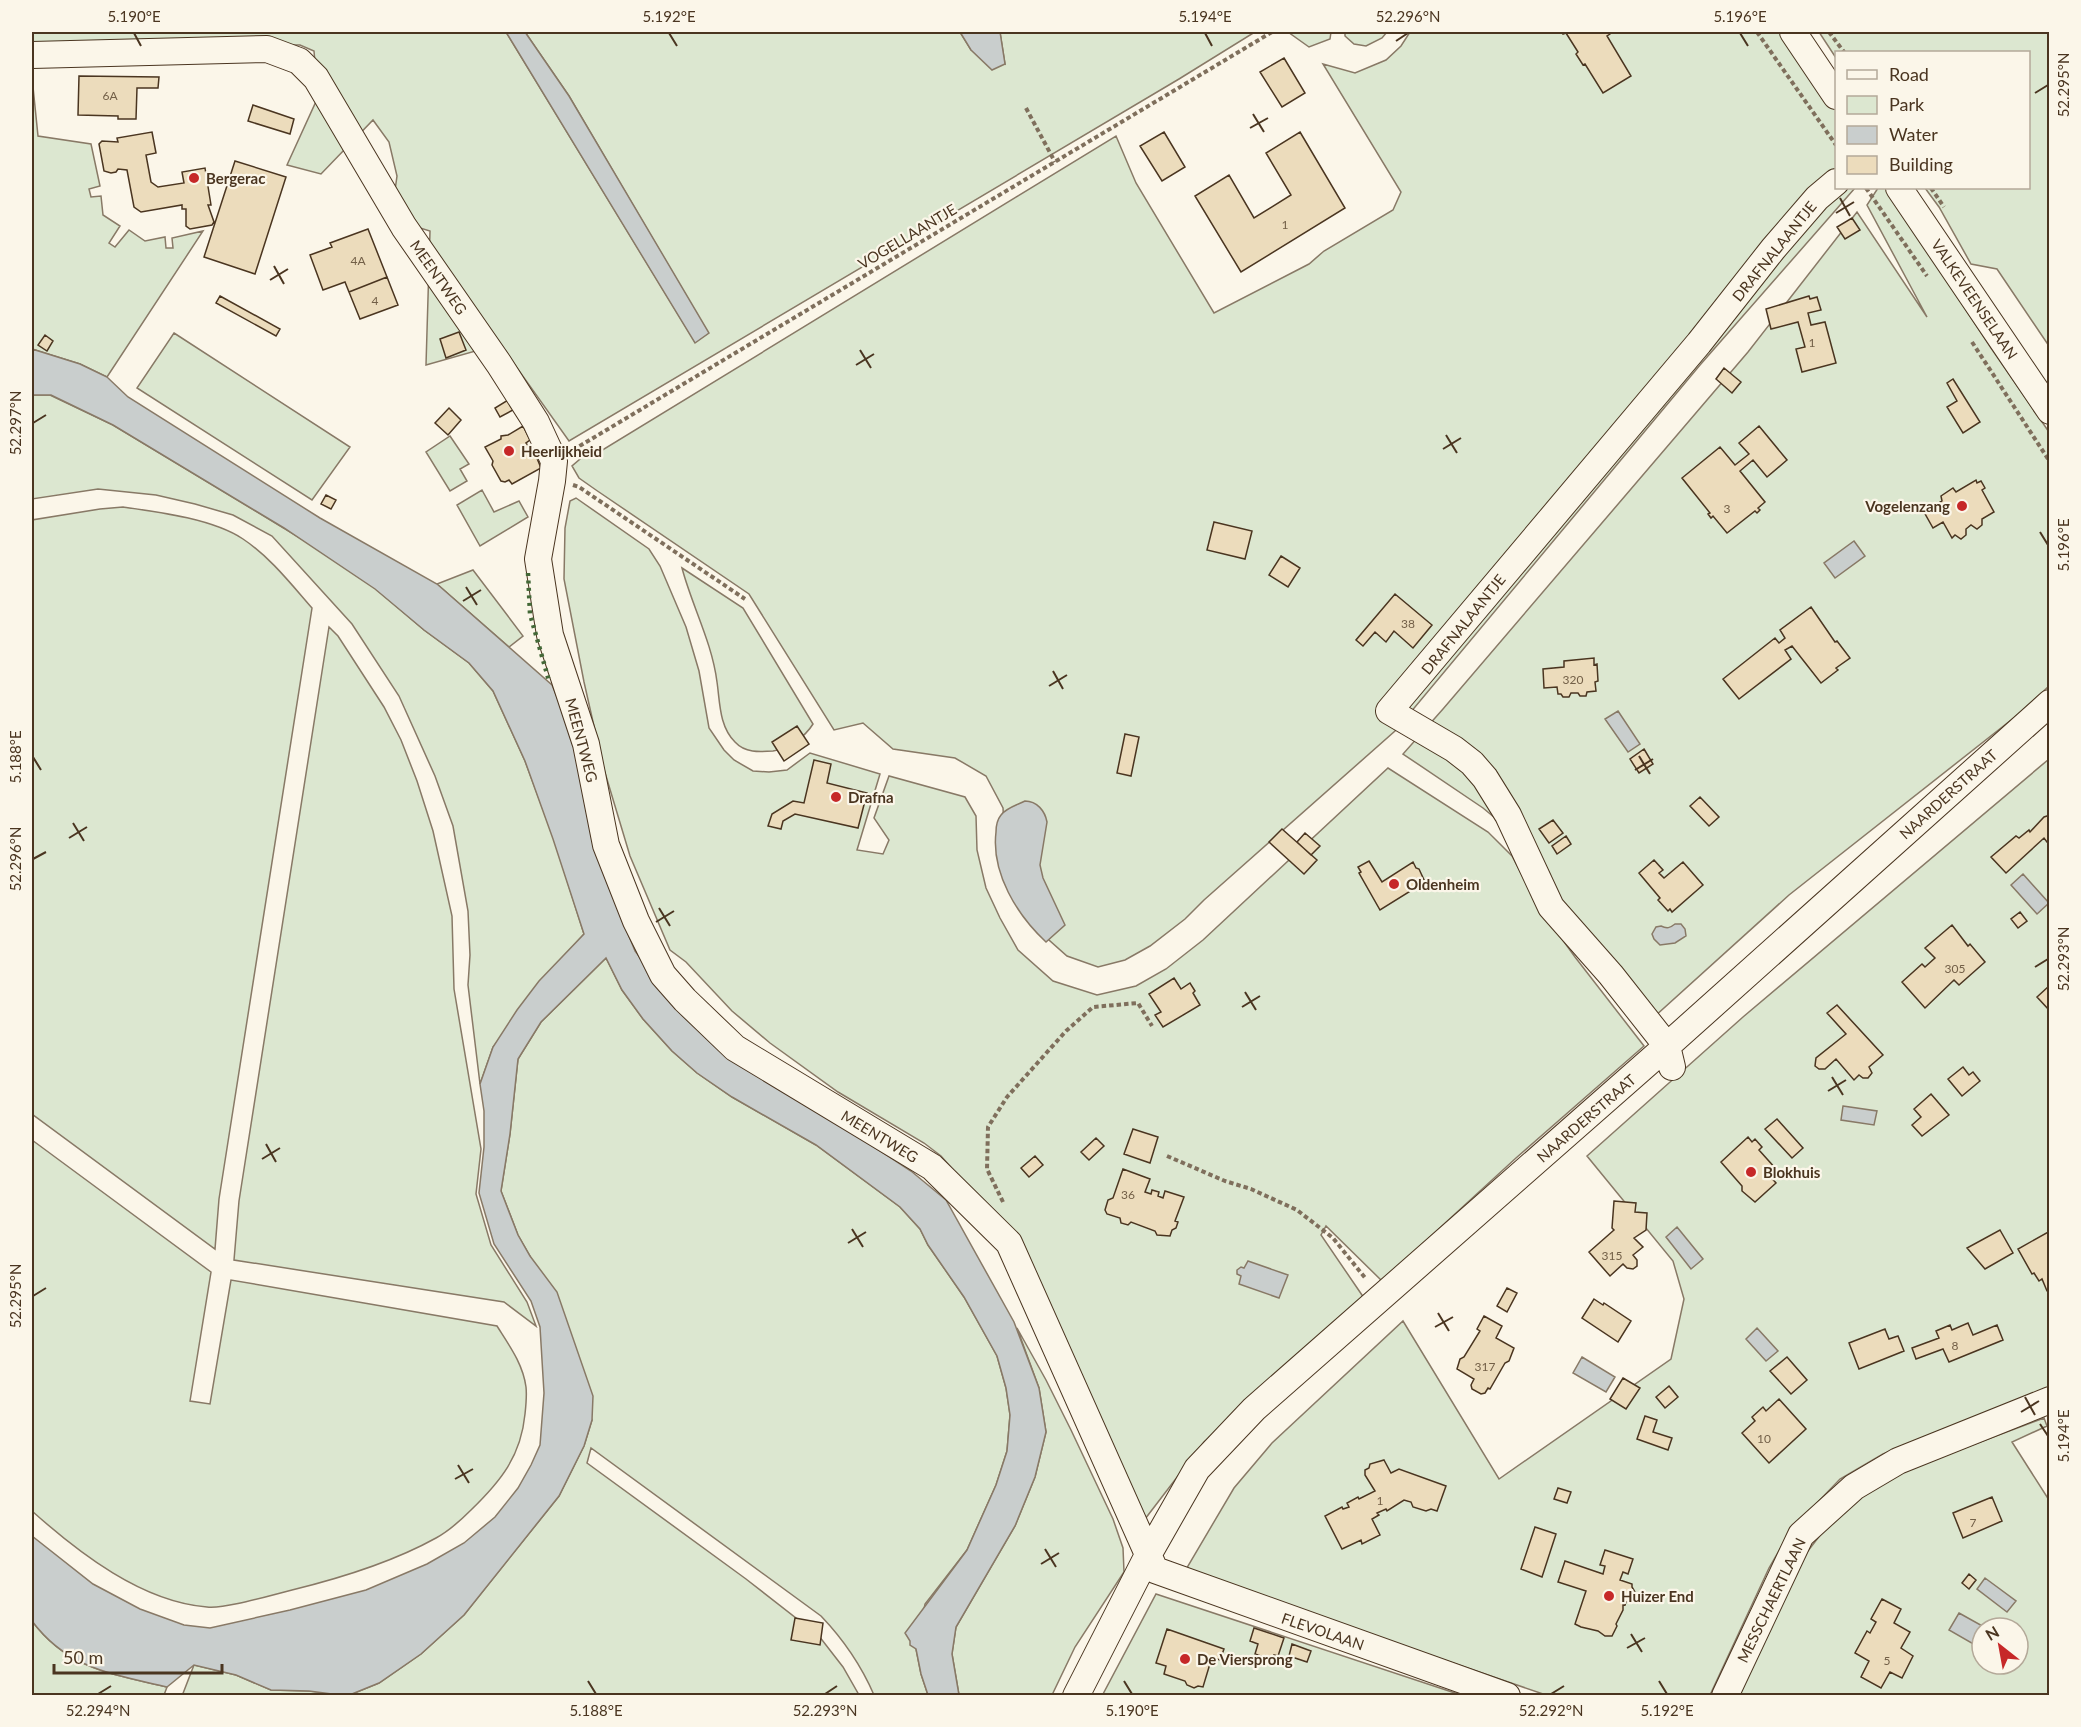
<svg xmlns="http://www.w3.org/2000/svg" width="2081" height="1727" font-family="Lato,sans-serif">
<rect width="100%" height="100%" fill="#fbf6e9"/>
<path fill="#dce7d0" stroke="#887966" stroke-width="1.5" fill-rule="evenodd" d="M32,32H506L695,342L708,333L569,96L525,32H960L971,50L1005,64L1000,32H1255L1179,79L569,441L500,344L426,365L430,231L391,219L397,176L389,142L373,120L321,174L287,165L318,97L314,51L300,45L32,44Z
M1288,32H1331L1330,39L1309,47Z
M1345,32H1387L1382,38L1366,46L1354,44L1345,36Z
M1410,32H1793L1836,96V188H1855L1700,365L1395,731L1204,900L1185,919L1150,946L1125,960L1098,967L1067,956L1040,932L1005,846L1003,808L986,776L955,758L893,749L863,723L834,730L749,594L596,490L579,478L572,466L586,454H596L1116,136L1136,183L1214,313L1309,264L1324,251L1393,210L1401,192L1323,64L1355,73L1386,60L1401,46Z
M1819,32H2049V346L1997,269L1971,264L1939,207L1925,188H2028V52H1836V58Z
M32,77L38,136L91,144L100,186L89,189L91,197L101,196L103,215L120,226L109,243L115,247L129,230L145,241L165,237L166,248H173L172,238L203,231L107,377L80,364L32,349Z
M1878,188H1886L1991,348L2049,432V686L2020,713L1789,895L1654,1017L1580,933L1519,838L1483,808L1403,754L1443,709L1748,352L1857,212L1927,317L1867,205Z
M174,333L350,447L312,500L137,388Z
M32,395H50L113,425L310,544L376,589L424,630L469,663L493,691L525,761L554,839L584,934L564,956L493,1047L480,1084L468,985L470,955L468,911L453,826L435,776L399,696L352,624L272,536L233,515L195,504L156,495L98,489L32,499Z
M450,436L469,464L460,469L467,481L450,491L426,452Z
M482,490L494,512L519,501L528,517L480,546L457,505Z
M576,498L649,549L660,566L686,627L699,671L709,728L724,750L734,760L753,771L769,772L787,770L810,753L880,774L857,850L883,854L889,840L874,818L889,776L965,797L976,816L977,850L986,888L1000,918L1018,950L1053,981L1097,995L1136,986L1166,969L1203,940L1388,768L1488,832L1512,856L1539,907L1575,957L1644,1046L1516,1158L1382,1281L1326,1226L1321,1235L1364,1298L1204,1442L1145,1519L977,1197L941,1156L924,1143L838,1092L770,1043L732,1011L686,962L670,950L630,856L603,766L584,682L564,579L565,528L570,501Z
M123,507C159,512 213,519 243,539C270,557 291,584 312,608L219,1199L215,1249L32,1114V520L100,509Z
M682,568L743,608L813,724C805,737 788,749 773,751C759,752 745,753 735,742C719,726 720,702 717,682C712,642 692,606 682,568Z
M473,570L523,636L509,647L437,584Z
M329,627L338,636L384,707L401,740L417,781L433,831L452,916L454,989L481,1149L476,1194L491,1245L527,1302L536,1326L504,1302L234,1260L239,1201Z
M2049,759V1388L1883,1454L1840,1479L1791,1530L1769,1568L1710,1695H1546L1185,1571L1234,1488L1272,1443L1403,1321L1499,1479L1671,1359L1684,1299L1673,1261L1587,1156L1743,1017Z
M606,958L622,990L643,1019L672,1051L697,1073L732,1097L816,1145L900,1207L920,1229L928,1245L964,1297L997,1356L1006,1388L1010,1415L1007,1451L996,1485L967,1550L925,1604L916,1649L921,1674L928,1695H874C861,1665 844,1640 821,1616L591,1448L587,1463L746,1579L819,1636L843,1667L859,1695L347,1696L379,1683L421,1654L464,1615L559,1496L584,1446L592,1420L530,1256L518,1235L501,1191L510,1134L518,1059L541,1022Z
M32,1140L211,1272L190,1401L210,1404L231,1280L497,1326C509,1345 523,1364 526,1387C527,1396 526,1405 525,1414C521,1456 501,1481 471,1510C461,1520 449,1531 436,1538C391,1563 341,1578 292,1590C271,1595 226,1609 207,1607C142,1602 79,1553 32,1511Z
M1017,1328L1046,1380L1071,1430L1113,1519L1123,1548L1124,1572L1075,1647L1052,1695H959L952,1654L956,1627L1015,1526L1035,1477L1046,1432L1039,1388Z
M2044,1418L2047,1426L2012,1442L2049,1500V1695L1733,1696L1804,1556L1828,1525L1848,1505L1887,1477ZM1982,1628H2018V1664H1982Z
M1156,1594L1461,1695L1102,1696Z
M32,1621C68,1669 112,1674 167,1687L164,1695H32Z
M194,1665L236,1675L271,1690L309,1691L346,1695L182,1696Z"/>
<path fill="#c9cecd" stroke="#887966" stroke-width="1.5" d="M506,32H525L569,96L709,333L695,343Z
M960,32H1000L1005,64L992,70L971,50Z
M32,349L80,364L107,377L128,397L320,518L437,584L552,685L569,726L609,887L635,951L668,996L702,1034L911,1171L946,1200L1014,1322L1039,1388L1046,1432L1035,1477L1015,1526L956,1627L952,1654L959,1695H928L921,1674L916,1649L910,1645V1641L905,1633L967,1550L996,1485L1007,1451L1010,1415L1006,1388L997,1356L964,1297L928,1245L920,1229L900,1207L816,1145L732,1097L697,1073L672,1051L643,1019L622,990L606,958L541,1022L518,1059L510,1134L501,1191L518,1235L530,1256L557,1292L593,1396L592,1420L584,1446L559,1496L464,1615L421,1654L379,1683L347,1696L309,1691L271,1690L236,1675L194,1665L167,1687C112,1674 68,1669 32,1621V1536L93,1584L140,1609L184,1625L210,1628L290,1610L366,1590L427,1564L464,1543L495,1517L518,1488L531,1465L540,1445L544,1393L540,1327L531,1301L494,1244L479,1193L484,1147V1111L480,1084L493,1047L517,1010L539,981L584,934L553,839L525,761L493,691L469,663L424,630L375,589L284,528L113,425L51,395H32Z
M1854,541L1865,556L1835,578L1824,563Z
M1618,711L1640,744L1628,752L1605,719Z
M1025,801C1037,801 1045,811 1047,822L1040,865L1043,878L1065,925L1046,942C1017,915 991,873 996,832C996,826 997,820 1001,815C1006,808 1017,805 1025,801Z
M2023,874L2049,903L2037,914L2011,885Z
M1675,924H1681L1685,929L1686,936L1675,943L1660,945L1654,939L1652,934L1656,927L1661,926C1667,929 1670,928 1675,924Z
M1843,1106L1877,1111L1874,1125L1841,1120Z
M1677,1227L1703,1259L1691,1269L1666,1237Z
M1248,1261L1288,1275L1279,1298L1239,1284L1241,1276L1237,1274V1270L1241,1267L1244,1268Z
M1757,1328L1778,1351L1766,1361L1746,1339Z
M1582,1357L1615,1377L1606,1392L1573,1373Z
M1985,1578L2016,1601L2007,1612L1977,1589Z
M1959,1613L1986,1628H1982V1649L1949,1630Z"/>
<path fill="#ecdcbc" stroke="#4a3520" stroke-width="1.5" d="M1562,32H1608L1610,34L1607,36L1631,76L1603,93L1585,64L1583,65L1576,54L1578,52L1566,33L1563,34Z
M1284,58L1305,93L1282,107L1260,72Z
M79,76L159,77L158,88H137L136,119H118V116L78,115Z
M253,105L294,119L290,134L248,121Z
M152,132L156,153L146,155L151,182L158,187L184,183L182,172L205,168L211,205H208L214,222L212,225L190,229L186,226V209H182V205L141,212L134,207L127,170L118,169L116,172L111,173L104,171L99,144L102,141L118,142L117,138Z
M1164,132L1185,167L1162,181L1140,146Z
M1300,132L1345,208L1241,272L1195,196L1229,175L1254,218L1291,195L1266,153Z
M235,161L286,177L255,274L204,257Z
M1852,218L1860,230L1845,239L1837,227Z
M368,229L387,277L349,292L345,282L323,290L310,255L332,247L330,243Z
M387,277L398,305L360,319L349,292Z
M220,296L280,329L276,336L216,303Z
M1809,296L1810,299L1817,297L1821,310L1808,313L1811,325L1825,322L1836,363L1802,372L1796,349L1805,347L1798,322L1771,329L1766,309Z
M459,332L466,350L446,358L440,339Z
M45,335L53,341L47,351L38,345Z
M1724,368L1741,382L1732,393L1716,379Z
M1953,379L1980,422L1963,433L1947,407L1957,401L1947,383Z
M508,400L513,410L500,417L495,408Z
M449,408L461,420L448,435L435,423Z
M523,426L530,440L526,443L536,456L541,468L512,484L509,480L505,482L501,481L492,465L493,461L485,447L501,439V436L508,435Z
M1759,426L1787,460L1767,477L1753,460L1740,471L1765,502L1758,508L1760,510L1757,513L1755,511L1727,533L1713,516L1711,518L1708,514L1710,513L1682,478L1720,447L1735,465L1749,454L1739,443Z
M1976,480L1977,483L1981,481L1985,488L1982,490L1994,512L1982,519V525L1977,529L1971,525L1966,529V535L1961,539L1955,535L1952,538L1943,522L1933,528L1924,512L1942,501L1941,496L1953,488L1956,492Z
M326,495L336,500L331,509L321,504Z
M1214,522L1252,531L1245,559L1207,550Z
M1281,556L1300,568L1288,587L1269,575Z
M1395,594L1432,625L1413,648L1394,631L1386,642L1375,632L1363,646L1356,640Z
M1811,607L1835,642L1837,641L1850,658L1836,668L1838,670L1821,683L1792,646L1785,650L1791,659L1739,699L1723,679L1775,638L1779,643L1785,638L1780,630Z
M1594,658V665L1597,664L1598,681L1595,682L1596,691L1587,692L1586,696H1580L1578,693H1571L1569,697H1563L1561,694H1558L1557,687L1544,688L1543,669L1564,667V661Z
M797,726L809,744L784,761L772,742Z
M1125,734L1139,737L1131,776L1117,773Z
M1644,749L1653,764L1639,773L1630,759Z
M814,760L831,764L827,783L867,793L858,828L795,814L783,821L781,829L768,826L772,814L793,801L804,803Z
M1700,797L1719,817L1709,826L1690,806Z
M2050,815V846L2044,838L2006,873L1991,857L2016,836L2019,838L2029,830L2030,832L2044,817Z
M1553,820L1563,833L1549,843L1539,829Z
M1282,829L1317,860L1304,874L1269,842Z
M1305,833L1320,846L1311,855L1297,842Z
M1566,836L1571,844L1557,854L1552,846Z
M1654,860L1663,870L1659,873L1664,878L1683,862L1703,885L1672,912L1670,909L1668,911L1658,900L1660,898L1639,873Z
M1369,861L1382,882L1413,862L1416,868L1419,869L1425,882L1380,910L1359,873L1361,872L1358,867Z
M2020,912L2027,921L2018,928L2011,919Z
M1952,925L1968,946L1970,944L1985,962L1959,985L1954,980L1925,1008L1902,982L1922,964L1925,967L1935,958L1925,948Z
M1174,978L1181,989L1190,983L1195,991L1193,993L1200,1005L1163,1027L1155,1015L1161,1012L1149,994Z
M2049,986L2050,987V1011L2037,997Z
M1837,1005L1883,1055L1869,1067L1872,1073L1868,1078H1863L1859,1075L1854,1080L1836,1059L1825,1069H1819L1815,1066L1816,1058L1846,1034L1827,1013Z
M1963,1067L1969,1075L1973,1072L1980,1081L1962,1096L1948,1079Z
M1931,1094L1949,1115L1922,1136L1912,1125L1921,1117L1914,1109Z
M1777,1119L1803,1148L1792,1158L1765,1129Z
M1133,1129L1158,1137L1150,1163L1124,1154Z
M1748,1137L1752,1142L1755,1139L1762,1147L1759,1150L1776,1169L1769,1175L1776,1183L1755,1202L1742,1191V1186L1721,1162Z
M1096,1138L1104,1146L1089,1160L1081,1152Z
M1035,1156L1043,1165L1029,1177L1021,1168Z
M1123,1169L1150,1179L1145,1192L1151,1194L1152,1190L1159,1192L1158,1196L1163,1198L1165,1191L1184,1197L1175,1221L1178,1222L1176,1228L1172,1230L1170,1236L1157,1235L1155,1231L1131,1222L1128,1225L1121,1223L1120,1218L1107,1214L1105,1210L1108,1200L1113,1198Z
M1614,1201L1636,1203L1635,1212L1647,1213L1646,1230L1634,1238L1643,1247L1633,1255L1637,1260V1266L1633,1269L1627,1268L1623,1264L1610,1276L1589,1252L1614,1230L1612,1228Z
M2000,1230L2013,1253L1985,1269L1967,1248Z
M2050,1231V1292L2047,1291L2042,1279L2039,1281L2034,1273L2032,1274L2018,1249Z
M1507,1288L1517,1293L1507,1312L1497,1306Z
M1594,1299L1603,1305L1604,1303L1631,1321L1618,1342L1582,1318Z
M1484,1316L1502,1326L1496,1338L1514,1348L1509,1361L1505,1363L1490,1389L1488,1388L1485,1393L1481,1394L1472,1389L1471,1385L1474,1379L1457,1369L1460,1359L1464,1357L1480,1331L1477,1329Z
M1968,1323L1973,1335L1997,1325L2003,1340L1949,1362L1943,1349L1916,1359L1912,1348L1939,1338L1936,1331L1950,1325L1952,1330Z
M1885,1329L1889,1339L1898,1336L1904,1351L1859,1369L1849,1343Z
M1787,1357L1807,1380L1791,1394L1770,1371Z
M1623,1378L1640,1388L1626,1409L1610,1399Z
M1669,1386L1678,1397L1665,1408L1656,1397Z
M1779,1399L1806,1429L1769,1463L1742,1433L1755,1421L1752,1417L1763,1407L1766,1411Z
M1645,1416L1657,1420L1653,1432L1672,1438L1668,1450L1637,1439Z
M1384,1460L1391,1473L1399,1469L1446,1486L1437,1511L1431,1509L1426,1511L1413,1507L1411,1502L1404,1500L1387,1511L1386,1509L1377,1513L1379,1515L1372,1519L1380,1535L1362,1544L1361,1540L1342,1549L1325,1516L1342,1507L1343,1509L1349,1507L1347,1503L1358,1497L1359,1499L1375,1491L1365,1475V1470L1369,1468L1370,1464Z
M1558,1488L1571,1492L1567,1503L1554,1499Z
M1992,1497L2002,1521L1963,1538L1953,1513Z
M1535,1527L1556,1534L1542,1577L1521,1569Z
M1605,1550L1633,1559L1628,1574L1623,1572L1620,1580L1632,1584V1587L1635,1592L1632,1600L1626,1602L1625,1605L1623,1604V1610L1616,1624L1617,1626L1612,1636H1605L1598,1631L1581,1627L1575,1624L1586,1591L1558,1582L1565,1561L1603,1574L1605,1566L1600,1565Z
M1969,1574L1976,1580L1969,1589L1962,1583Z
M1882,1599L1901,1609L1894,1623L1910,1632L1901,1648L1913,1656L1902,1678L1890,1672L1881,1688L1861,1677L1869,1661L1855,1653L1867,1631L1870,1633L1876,1622L1871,1619Z
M795,1618L823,1623L820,1645L791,1640Z
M1254,1628L1284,1638L1278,1656L1274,1655L1273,1660L1255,1654L1258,1644L1250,1641Z
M1167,1629L1224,1649L1220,1660L1212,1657L1203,1687L1198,1686L1194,1688L1187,1685L1185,1681L1164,1674L1166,1666L1156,1663Z
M1292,1644L1311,1651L1307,1662L1289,1656Z"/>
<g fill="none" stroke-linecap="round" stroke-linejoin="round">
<g stroke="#4a3520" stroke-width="28">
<path id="minor" d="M1793,32L1836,96
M32,55L267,49L299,61L316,78L404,227L499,364L536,422L554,461L552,481L538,559L550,635L586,744L606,845L636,921L663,975L685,1000L735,1048L932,1167L1009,1243L1155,1570L1507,1696
M1899,188L2050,411
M1672,1067L1667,1046L1611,975L1551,907L1508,815L1485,778L1472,763L1454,749L1389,711L1699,343L1773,249L1817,198L1836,182
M1076,1696L1148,1555L1197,1469L1254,1409L1667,1046L2050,703
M1725,1696L1801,1535L1854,1487L1898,1461L2050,1400"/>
</g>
<path stroke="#7f6f5c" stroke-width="4" stroke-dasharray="4.5 3" stroke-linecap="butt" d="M1757,32L1836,145
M1829,32L1844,52
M1026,108L1055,162
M1866,188L1927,276
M1931,188L1944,207
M1972,342L2050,462
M573,450L1272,32
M573,485L579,487L745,599
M1167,1156L1225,1181L1251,1189L1297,1210L1333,1238L1366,1279
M1003,1202L987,1169L988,1127L1007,1097L1066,1031L1093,1007L1138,1003L1152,1026"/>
<use href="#minor" stroke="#fbf6e9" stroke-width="26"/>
<path stroke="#436837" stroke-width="4.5" stroke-dasharray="3 4.5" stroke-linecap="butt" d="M528,573L530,614L549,681"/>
</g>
<path fill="none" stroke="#4a3520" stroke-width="2" d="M134,33L141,46M669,33L677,46M1205,33L1212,46M1740,33L1748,46M1396,41L1408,33M2035,93L2048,85M1253,114L1264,132M1250,128L1268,118M1840,198L1850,216M1836,213L1854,202M274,266L284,284M270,280L288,269M860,350L871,368M856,365L874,354M33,423L46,415M1446,435L1457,453M1443,449L1461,438M2040,532L2048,545M466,587L477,605M463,601L481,590M1053,671L1063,689M1049,686L1067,675M1639,756L1650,774M33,757L41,770M1635,770L1653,759M73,823L84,841M69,838L87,827M33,859L46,852M659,908L670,926M656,922L674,911M2035,967L2048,959M1245,992L1256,1010M1242,1007L1260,996M1832,1077L1843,1095M1828,1091L1846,1080M266,1144L276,1162M262,1159L280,1148M852,1229L863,1247M848,1243L866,1232M33,1296L46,1288M1438,1313L1449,1331M1435,1327L1453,1317M2025,1397L2035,1415M2021,1412L2039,1401M2040,1424L2048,1436M458,1465L469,1483M455,1479L473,1469M1045,1549L1056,1567M1041,1564L1059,1553M1631,1634L1642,1652M1627,1648L1645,1638M588,1681L596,1694M1124,1681L1132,1694M1659,1681L1667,1694M98,1694L111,1686M825,1694L837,1686M1551,1694L1564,1686"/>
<g fill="#c62828" stroke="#fbf6e9" stroke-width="2">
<circle cx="194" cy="178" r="6"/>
<circle cx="509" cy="451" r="6"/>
<circle cx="1962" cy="506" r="6"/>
<circle cx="836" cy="797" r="6"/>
<circle cx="1394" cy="884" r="6"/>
<circle cx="1751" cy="1172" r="6"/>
<circle cx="1609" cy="1596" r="6"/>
<circle cx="1185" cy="1659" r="6"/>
</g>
<g text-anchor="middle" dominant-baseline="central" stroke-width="4.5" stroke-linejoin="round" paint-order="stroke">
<g font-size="12" fill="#725f47">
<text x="110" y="95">6A</text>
<text x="1285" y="224">1</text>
<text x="358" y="260">4A</text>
<text x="375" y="300">4</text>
<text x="1812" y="342">1</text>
<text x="1727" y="508">3</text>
<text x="1408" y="623">38</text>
<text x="1573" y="679">320</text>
<text x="1955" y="968">305</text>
<text x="1128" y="1194">36</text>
<text x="1612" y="1255">315</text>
<text x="1955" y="1345">8</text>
<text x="1485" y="1366">317</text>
<text x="1764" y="1438">10</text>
<text x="1380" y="1500">1</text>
<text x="1973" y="1522">7</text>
<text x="1887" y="1660">5</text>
</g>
<g font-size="15" font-weight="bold" fill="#4a3520" stroke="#fbf6e9" text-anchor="start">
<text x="206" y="178">Bergerac</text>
<text x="521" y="451">Heerlijkheid</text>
<text x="1950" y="506" text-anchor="end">Vogelenzang</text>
<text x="848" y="797">Drafna</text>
<text x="1406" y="884">Oldenheim</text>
<text x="1763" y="1172">Blokhuis</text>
<text x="1621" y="1596">Huizer End</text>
<text x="1197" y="1659">De Viersprong</text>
</g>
<g font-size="15" fill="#4a3520" stroke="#fbf6e9">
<text transform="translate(907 236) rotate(-31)">VOGELLAANTJE</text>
<text transform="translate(1774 251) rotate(-51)">DRAFNALAANTJE</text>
<text transform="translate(439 277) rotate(55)">MEENTWEG</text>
<text transform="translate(1975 299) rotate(56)">VALKEVEENSELAAN</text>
<text transform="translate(1463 624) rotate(-51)">DRAFNALAANTJE</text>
<text transform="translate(582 740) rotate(75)">MEENTWEG</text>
<text transform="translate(1948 794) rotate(-42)">NAARDERSTRAAT</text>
<text transform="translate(1586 1118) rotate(-41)">NAARDERSTRAAT</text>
<text transform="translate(880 1136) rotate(31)">MEENTWEG</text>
<text transform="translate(1771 1600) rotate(-64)">MESSCHAERTLAAN</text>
<text transform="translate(1323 1631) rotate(19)">FLEVOLAAN</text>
</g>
</g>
<rect width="2081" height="1727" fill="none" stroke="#fbf6e9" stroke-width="66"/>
<rect x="1835" y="51" width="195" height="138" fill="#fbf6e9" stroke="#b4a999" stroke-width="1.5"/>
<rect x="1847" y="70" width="30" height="9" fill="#fbf6e9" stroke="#b4a999" stroke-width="1.5"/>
<text x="1889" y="81" font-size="18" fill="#4a3520">Road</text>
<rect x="1847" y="96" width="30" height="18" fill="#dce7d0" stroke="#b4a999" stroke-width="1.5"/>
<text x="1889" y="111" font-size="18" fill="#4a3520">Park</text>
<rect x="1847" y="126" width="30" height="18" fill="#c9cecd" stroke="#b4a999" stroke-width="1.5"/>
<text x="1889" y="141" font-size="18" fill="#4a3520">Water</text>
<rect x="1847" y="156" width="30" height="18" fill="#ecdcbc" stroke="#b4a999" stroke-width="1.5"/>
<text x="1889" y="171" font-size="18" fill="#4a3520">Building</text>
<g transform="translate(2000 1646) rotate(329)"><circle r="28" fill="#fbf6e9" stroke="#b4a999" stroke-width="1.5"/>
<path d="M0-4.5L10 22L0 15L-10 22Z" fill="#c62828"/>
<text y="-9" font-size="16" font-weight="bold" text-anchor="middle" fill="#4a3520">N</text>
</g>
<path d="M54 1664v9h168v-9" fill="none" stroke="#4a3520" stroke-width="3"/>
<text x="63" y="1664" font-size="18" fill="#4a3520" stroke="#fbf6e9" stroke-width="4.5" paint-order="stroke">50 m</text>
<rect x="33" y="33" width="2015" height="1661" fill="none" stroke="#4a3520" stroke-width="2"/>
<g font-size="15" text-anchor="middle" fill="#4a3520">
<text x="134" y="22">5.190°E</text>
<text x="669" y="22">5.192°E</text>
<text x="1205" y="22">5.194°E</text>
<text x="1408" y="22">52.296°N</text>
<text x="1740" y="22">5.196°E</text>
<text transform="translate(2064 85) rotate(-90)" y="5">52.295°N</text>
<text transform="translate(16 423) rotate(-90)" y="5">52.297°N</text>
<text transform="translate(2064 545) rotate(-90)" y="5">5.196°E</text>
<text transform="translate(16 757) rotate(-90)" y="5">5.188°E</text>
<text transform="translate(16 859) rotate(-90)" y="5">52.296°N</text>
<text transform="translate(2064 959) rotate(-90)" y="5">52.293°N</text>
<text transform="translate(16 1296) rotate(-90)" y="5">52.295°N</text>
<text transform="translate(2064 1436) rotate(-90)" y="5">5.194°E</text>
<text x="98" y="1716">52.294°N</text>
<text x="596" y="1716">5.188°E</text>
<text x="825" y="1716">52.293°N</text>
<text x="1132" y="1716">5.190°E</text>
<text x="1551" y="1716">52.292°N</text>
<text x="1667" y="1716">5.192°E</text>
</g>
</svg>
